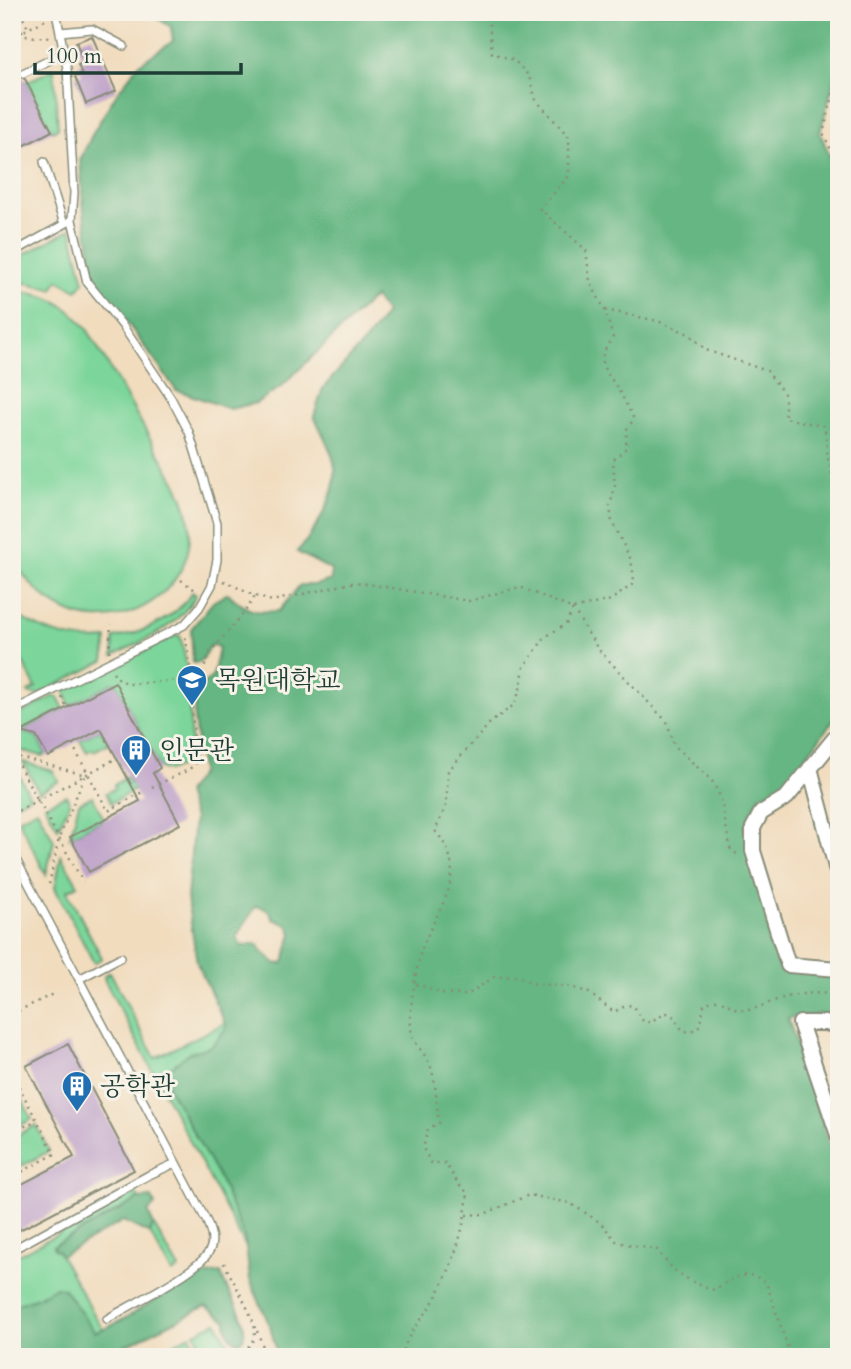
<svg xmlns="http://www.w3.org/2000/svg" width="851" height="1369" font-family="Cardo,'Noto Serif KR',serif">
<rect width="100%" height="100%" fill="#f7f3e8"/>
<filter id="ink" filterUnits="userSpaceOnUse"><feTurbulence type="fractalNoise" baseFrequency=".0143" numOctaves="2"/><feDisplacementMap in="SourceGraphic" scale="14" xChannelSelector="R" yChannelSelector="G"/><feConvolveMatrix kernelMatrix="1 2 1 2 8 2 1 2 1" color-interpolation-filters="sRGB"/></filter>
<filter id="wash" filterUnits="userSpaceOnUse"><feTurbulence type="fractalNoise" baseFrequency=".00686" numOctaves="4" result="noise"/><feDisplacementMap in="SourceGraphic" scale="28" xChannelSelector="R" yChannelSelector="G"/><feGaussianBlur stdDeviation="1.57" result="paint"/><feColorMatrix in="noise" values="0 0 0 0 0 0 0 0 0 0 0 0 0 0 0 0 0 1.4 0 .05"/><feComposite in="paint" operator="in"/></filter>
<g filter="url(#wash)">
<rect width="100%" height="100%" fill="#f1dcbe"/>
<path fill="#7cd59a" stroke="#4e8967" stroke-width="2" d="M54,69L58,128L52,131L26,82Z
M71,229L84,282L77,290L58,280L53,289L27,283H12V261Z
M12,291C48,294 65,301 87,329C109,366 130,403 151,440C161,458 174,477 182,496C187,508 191,525 190,538C187,585 141,621 94,618C58,616 28,586 12,557Z
M192,592L196,595C178,628 144,640 113,656L114,638C142,634 177,618 192,592Z
M12,612C40,631 73,643 107,639L104,661L38,695L30,694L28,692L36,688L12,641Z
M177,635L180,636C192,676 189,717 191,758L188,763L168,771L160,768L115,682L70,706L65,693L67,689Z
M54,696L58,697L64,709L21,732L36,736L46,754L42,756L15,749L12,745V718Z
M101,729L109,743L94,751L92,749L87,752L80,740Z
M12,762L30,796L12,806Z
M23,762L53,771L59,781L39,792Z
M127,777L131,784L138,780L141,786L111,803L106,793L115,788L114,785Z
M66,795L70,803L58,828L45,805Z
M92,796L104,819L70,837L79,803Z
M37,809L54,841L46,875L18,819Z
M61,856L78,885L67,891L102,958L94,963L55,888Z
M110,972L155,1058L225,1023L227,1027L212,1046L189,1053L221,1182L249,1247L247,1249L105,981L104,976Z
M17,1090L32,1119L12,1130V1093Z
M36,1125L49,1151L22,1166L12,1147V1138Z
M136,1193L139,1199L53,1246L54,1249L58,1251L103,1330L94,1332L63,1289L56,1287L38,1297L12,1306V1258Z
M153,1224L179,1269L172,1273L150,1234Z
M217,1322L235,1357H207L195,1333Z
M190,1335L201,1357H173L168,1347Z"/>
<path fill="#65b682" stroke="#427a5b" stroke-width="2" fill-rule="evenodd" d="M148,12H839V62L820,133L832,161L839,172V713L782,788L761,795L745,827L788,967L839,971V1012L788,1018L839,1174V1349L833,1357H278L270,1326L250,1280L245,1239L221,1182L168,1087L170,1068L189,1053L212,1046L227,1027L197,963L187,898L194,819L186,793L201,772L194,719L195,691L213,676L219,648L214,645L210,646C204,654 205,663 193,663L191,629L213,602L228,593C247,612 254,613 279,611L300,585H315L331,580V570L297,552C315,532 341,490 334,462C330,446 321,431 314,416L323,388L367,339L386,313L374,297L281,387L256,403L230,409L176,390L95,278L84,213L80,160L94,131L115,96L139,64L173,41L171,27ZM256,906C265,908 270,910 273,919L288,925L292,933L284,963L277,964L261,951L259,945L251,944L241,946L237,936Z
M152,1198L155,1205L148,1212L153,1224L150,1234L123,1221L61,1256L58,1251L54,1249L53,1246L139,1199Z
M221,1273C226,1296 250,1315 243,1339L238,1342C228,1337 226,1331 226,1320L206,1306L102,1357H12V1306L38,1297L56,1287L64,1289L95,1332C137,1319 177,1275 221,1273Z"/>
<g id="blocks">
<path fill="#bc9fc7" d="M92,36L116,91L86,104L75,77L82,74L78,65L84,62L76,42Z
M12,55L19,68L18,76L25,79L52,131L12,152Z
M115,682L160,768L153,773L180,824L89,872L70,837L140,801L101,729L48,757L36,736L21,732Z
M68,1044L134,1170L12,1234V1189L74,1157L26,1066Z"/>
</g>
</g>
<g filter="url(#ink)">
<use href="#blocks" fill-opacity="0" stroke="#888c79" stroke-width="2"/>
<g fill="none" stroke-linecap="round" stroke-linejoin="round">
<g stroke="#888c79" stroke-width="10">
<path id="service" d="M60,32L92,29L124,46
M23,73L64,53
M44,162L64,224
M12,253L72,220
M12,711L184,625L199,608L212,585L217,560V523L189,432L171,398L122,325L87,282L72,220L74,193L67,68L56,12
M12,852L207,1222C211,1232 215,1243 208,1253C197,1272 129,1306 107,1319
M79,979L121,957
M12,1250L149,1175L176,1163"/>
</g>
<g stroke="#888c79" stroke-width="18">
<path id="minor" d="M839,733L787,797L761,813L753,828V851L788,965L839,969
M810,768L839,879
M839,1026L825,1023H800L839,1138"/>
</g>
<path stroke="#888c79" stroke-width="2.5" stroke-dasharray="2 5" stroke-linecap="butt" d="M20,12L28,28
M22,31L24,36L51,38
M12,37L47,19
M839,73L823,133L839,167
M605,310L658,321L689,334L706,350L767,371L785,395V418L824,426C828,442 826,469 835,479L839,480
M181,580L198,592
M224,581L255,596L272,601L356,582L469,601L520,587L573,609L611,600L632,585L634,577L631,560L612,522L610,506L615,487L613,460L626,448L627,429L634,419C627,407 622,394 614,383C600,364 597,359 613,338L605,310L590,282L586,250L540,209L569,176V137L536,100L529,76L514,60L492,53L488,12
M573,609L598,649L667,722L674,745L712,781L721,798L730,848L740,857
M109,652L111,624
M113,672L118,678L128,684L200,679L210,652L244,613L255,596
M62,697L66,706
M72,744L108,811L144,791
M12,753L83,882
M12,755L85,775L59,838L49,885
M152,787C163,781 191,771 196,763L192,711L193,681L185,635
M12,814L117,758
M416,984L443,994L467,995L494,977L518,976L531,983L572,987L589,993L614,1012L627,1005L634,1006L643,1021L647,1023L667,1013L673,1016L683,1031C703,1033 701,1020 704,1005C723,992 727,1010 745,1010C757,1010 771,1001 783,998C799,993 822,992 839,995
M12,1014L55,993
M12,1074L55,1154L12,1177
M12,1133L37,1120
M12,1181L16,1187
M466,1215L484,1214L529,1195L570,1203L601,1223L617,1242L657,1250C675,1274 686,1280 714,1290C734,1279 743,1267 766,1282L791,1357
M224,1263C231,1278 254,1316 255,1330C255,1341 249,1348 240,1352
M257,1331L267,1357
M401,1357C408,1332 418,1326 431,1305C452,1271 464,1232 468,1193L459,1185L445,1163H431L423,1148L428,1129L439,1123C436,1104 437,1084 430,1065C425,1052 412,1044 411,1028C409,1009 415,978 419,959C430,913 476,877 435,831L446,806L448,771L490,723L515,704L521,686L524,667L545,637L566,624L573,609"/>
<use href="#service" stroke="#fff" stroke-width="7"/>
<use href="#minor" stroke="#fff" stroke-width="14"/>
</g>
</g>
<defs>
<g id="university-pin" transform="scale(1.575)"><path d="M0 17L-7.5 6A9.5 9.5 0 1 1 7.5 6Z" fill="#1f6fb2" stroke="#f7f3e8"/><path d="M0-5L7-2L0 1L-7-2ZM-4 1L0 2.5L4 1V4Q0 6-4 4Z" fill="#fff"/></g>
<g id="building-pin" transform="scale(1.575)"><path d="M0 17L-7.5 6A9.5 9.5 0 1 1 7.5 6Z" fill="#1f6fb2" stroke="#f7f3e8"/><path d="M-4-6H4V6H1V3H-1V6H-4ZM-2.5-4.3h1.7v1.8h-1.7ZM.8-4.3h1.7v1.8H.8ZM-2.5-1h1.7V.8h-1.7ZM.8-1h1.7V.8H.8Z" fill="#fff"/></g>
</defs>
<g fill-rule="evenodd">
<use href="#university-pin" x="192" y="680"/>
<use href="#building-pin" x="136" y="750"/>
<use href="#building-pin" x="77" y="1086"/>
</g>
<g text-anchor="middle" dominant-baseline="central" stroke-width="6" stroke-linejoin="round" paint-order="stroke">
<g font-size="26" fill="#1f3d34" stroke="#f7f3e8" text-anchor="start">
<text x="215" y="680">목원대학교</text>
<text x="159" y="750">인문관</text>
<text x="100" y="1086">공학관</text>
</g>
</g>
<rect width="851" height="1369" fill="none" stroke="#f7f3e8" stroke-width="42"/>
<path d="M35 63v10h206v-10" fill="none" stroke="#1f3d34" stroke-width="3.5"/>
<text x="46" y="63" font-size="21" fill="#1f3d34" stroke="#f7f3e8" stroke-width="5" paint-order="stroke">100 m</text>
</svg>
